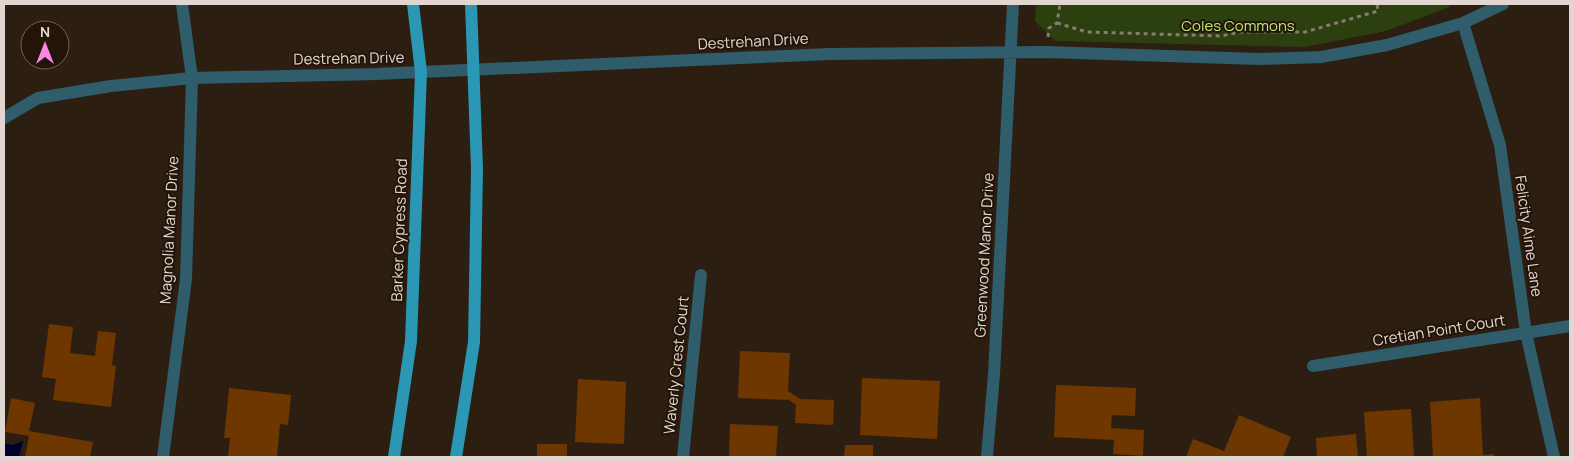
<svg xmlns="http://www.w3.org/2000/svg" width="1574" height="461" font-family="Manrope,sans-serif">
<rect width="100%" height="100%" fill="#2d1e12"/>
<path fill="#2c3f0f" d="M1036,4H1448L1450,7L1386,31L1305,47L1055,41L1035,21Z"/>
<path fill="#00002e" d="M23,441L19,457H4V443L13,445Z"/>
<path fill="#6e3700" d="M49,324L73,327L70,353L95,356L98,331L116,333L112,365L116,366L111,407L53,400L56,379L42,377Z
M740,351L790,353L788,391L800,399L834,400L833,425L795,423L796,405L788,399V400L738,398Z
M862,378L940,381L937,439L860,435Z
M578,379L626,382L624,444L575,442Z
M1056,385L1136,388L1135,416L1112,415L1111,428L1144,430L1143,456L1113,454L1114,440L1054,437Z
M229,388L291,395L288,425L280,424L277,457H228L230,438H224Z
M11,398L35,403L29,431L93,442L90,457H25L29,436L5,432Z
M1480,398L1483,455L1494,454V457H1433L1430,402Z
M1411,409L1414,457H1367L1364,412Z
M1239,415L1291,437L1283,457H1186L1193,439L1224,451Z
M730,424L778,426L776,455L778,457H729Z
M1356,434L1358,457H1317L1316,438Z
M537,444H567V457H537Z
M845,445H873V457H844Z"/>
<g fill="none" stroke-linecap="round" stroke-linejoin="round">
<path stroke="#887b72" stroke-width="3" stroke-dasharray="4 4" stroke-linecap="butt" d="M1057,23L1087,32L1221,36L1240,32H1305L1378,11L1377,4
M1048,37L1049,28L1057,23L1060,4"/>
<path stroke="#2f5d6b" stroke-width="12" d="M1463,23L1500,145L1526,333L1554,457
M4,118L38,98L111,86L192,78L377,74L829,54L1046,52L1259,59L1321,57L1387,45L1463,23L1503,4
M1313,366L1570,326
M163,457L186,279L192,78L182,4
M683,457L701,275
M987,457L994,374L1013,4"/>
<path stroke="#2a98b4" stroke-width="12" d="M394,457L411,341L421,72L413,4
M456,457L474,342L477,169L471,4"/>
</g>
<g text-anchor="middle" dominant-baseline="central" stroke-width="4" stroke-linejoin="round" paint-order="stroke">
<g font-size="15" fill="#b8e978" stroke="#231409">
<text x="1238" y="25">Coles Commons</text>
</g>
<g font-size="15" fill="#e2d7d0" stroke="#231409">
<text transform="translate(753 41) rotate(-3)">Destrehan Drive</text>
<text transform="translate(349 58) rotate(-1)">Destrehan Drive</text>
<text transform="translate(169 230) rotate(-87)">Magnolia Manor Drive</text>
<text transform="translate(399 230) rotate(-88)">Barker Cypress Road</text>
<text transform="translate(1529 236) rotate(82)">Felicity Aime Lane</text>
<text transform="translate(984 255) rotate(-87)">Greenwood Manor Drive</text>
<text transform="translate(1439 330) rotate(-9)">Cretian Point Court</text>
<text transform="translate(676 365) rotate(-84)">Waverly Crest Court</text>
</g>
</g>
<rect width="1574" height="461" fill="none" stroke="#e2d7d0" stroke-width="10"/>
<g transform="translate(45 45)"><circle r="24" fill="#231409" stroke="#6f6259"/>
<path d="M0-4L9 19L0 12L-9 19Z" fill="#fd86e2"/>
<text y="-8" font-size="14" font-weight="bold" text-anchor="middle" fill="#e2d7d0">N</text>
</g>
</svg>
